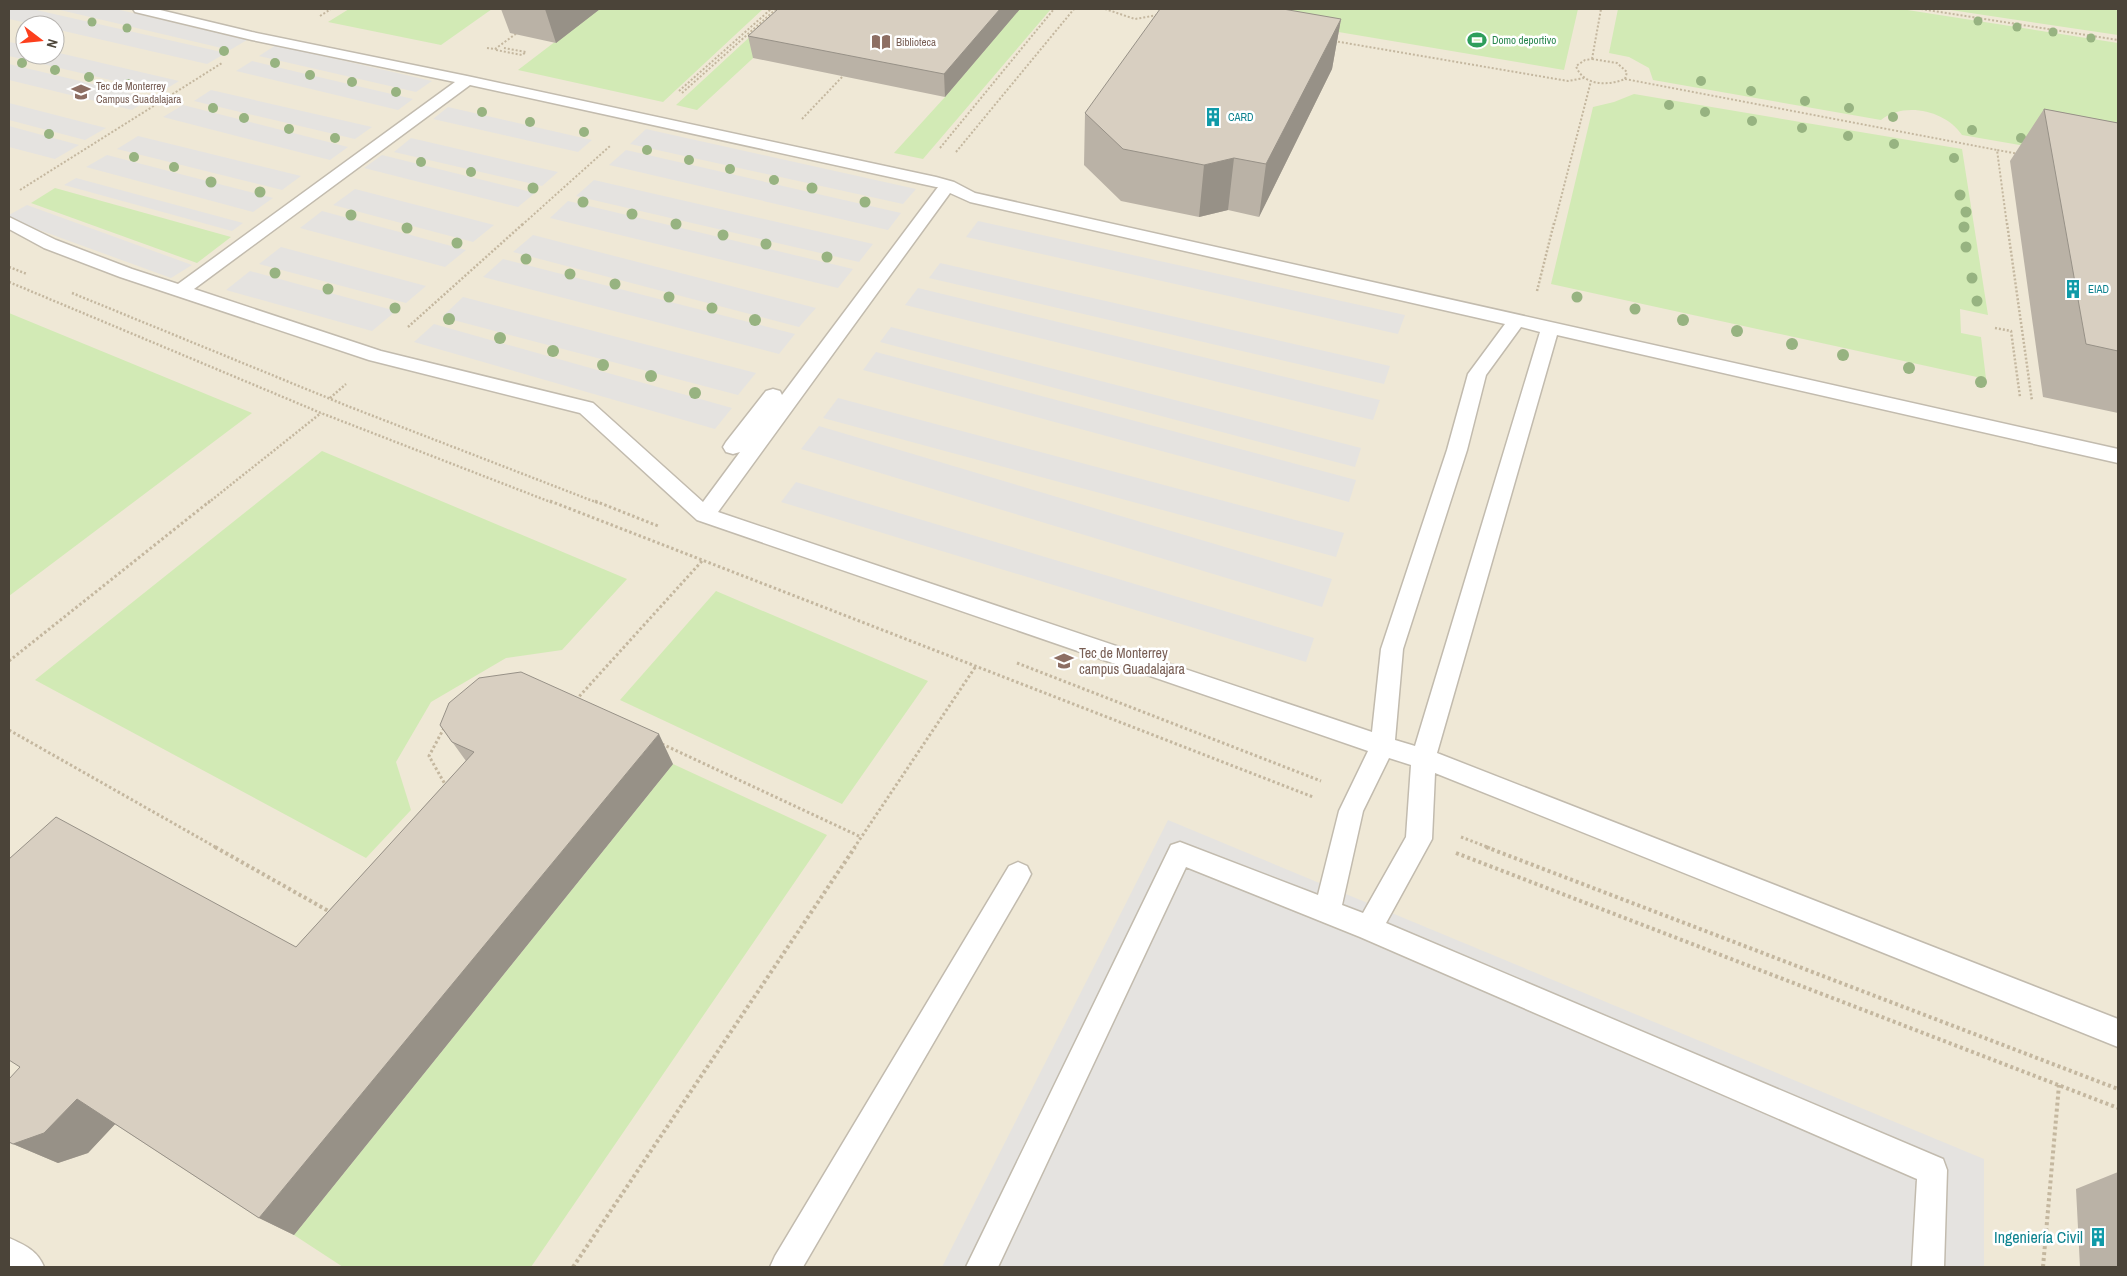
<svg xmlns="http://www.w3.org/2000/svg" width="2127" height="1276" font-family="'Archivo Narrow',sans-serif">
<rect width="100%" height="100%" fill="#f6f3ec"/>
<path fill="#efe8d6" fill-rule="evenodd" d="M9,9H2118V1267H9ZM25,25H55V55H25Z"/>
<path fill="#d2eab5" d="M349,9H492L441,45L328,22Z
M598,9H763L663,102L518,70Z
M780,9H806L697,110L676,105Z
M1019,9H1051L923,159L894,153L945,97Z
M1202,9H1578L1564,70Z
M1618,9H1901L2118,43V146L2099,159L1962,135C1946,111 1905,101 1881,120L1653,80L1649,68L1629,57L1609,53Z
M1944,9H2118V35Z
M1634,94L1962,149L1988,315L1960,309L1961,333L1981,337L1986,379L1551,284L1593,107L1614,102Z
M55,188L231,237L197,263L31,203Z
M9,313L252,413L9,596Z
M322,451L627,579L562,650L506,658L431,702L396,762L411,810L366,858L35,680Z
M716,591L928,681L842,804L620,700Z
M673,764L827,835L531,1267H343L294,1235Z"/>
<path fill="#e5e3e0" d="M9,9H32L226,53L207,64L55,29V25H36L9,19Z
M56,9H116L247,40L230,50Z
M9,42L25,45V55H55V52L179,81L161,92L9,56Z
M276,45L432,81L416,92L259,56Z
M252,61L310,75L413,99L398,110L236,71Z
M9,64L151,98L132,110L9,80Z
M211,90L372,127L355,139L194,101Z
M9,103L106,128L85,140L9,120Z
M183,105L348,147L330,160L163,117Z
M448,107L592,140L578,152L433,119Z
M9,126L79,145L55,159L9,147Z
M646,129L916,189L903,204L630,144Z
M138,136L301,176L282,190L117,149Z
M411,138L558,172L542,186L394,152Z
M626,150L901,213L888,230L609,165Z
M107,155L211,182L273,198L253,212L86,167Z
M382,155L535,193L518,207L364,168Z
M76,178L243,223L232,231L64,185Z
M594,180L873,244L859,262L576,196Z
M355,189L494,225L473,242L333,205Z
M568,201L853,269L838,288L550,218Z
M27,205L192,265L171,278L9,219V215Z
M322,211L466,250L445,267L300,228Z
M978,221L1405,315L1398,334L966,237Z
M533,235L816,308L799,327L513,252Z
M281,247L426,286L406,303L259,264Z
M503,259L795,334L779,354L483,277Z
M940,263L1390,366L1384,384L929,278Z
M250,271L396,311L372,331L226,290Z
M918,288L1380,400L1373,420L905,305Z
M463,297L756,373L738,395L442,317Z
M434,324L732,408L715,429L414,342Z
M891,327L1361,448L1355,467L880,342Z
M876,352L1356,480L1349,502L863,370Z
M838,398L1344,533L1336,557L823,418Z
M819,426L1332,579L1322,607L801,449Z
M796,482L1314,638L1306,662L781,502Z
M1168,820L1984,1159V1267H942Z"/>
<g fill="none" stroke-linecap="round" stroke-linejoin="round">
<g stroke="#c2bbae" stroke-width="3">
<path id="lane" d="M133,9H156L252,32L467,76L936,177L954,182L975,193L2118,449V463L1557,335L1437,753L2118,1019V1047L1435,773L1432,839L1386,923L1943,1159L1947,1170L1944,1267H1912L1917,1179L1360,937L1186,867L998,1267H966L1171,845L1180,842L1318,895L1339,811L1368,751L697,520L580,413L369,360L120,277L44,248L9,229V217L56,240L132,269L178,284L455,82L252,40L135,12ZM470,85L936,187H938L782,395L780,391L773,389L766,391L726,442L723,447L726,452L733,454L740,452L703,502L593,403L381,351L194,289ZM950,193L970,202L1505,324L1468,374L1447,450L1381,649L1372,732L718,512ZM1521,327L1540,332L1415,746L1395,740L1403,649L1467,450L1486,375ZM1389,758L1411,765L1406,837L1363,913L1342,905L1363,811Z
M1018,862L1027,866L1031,874L1027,882L803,1267H770L775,1256L1009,866Z
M9,1238C25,1245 38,1251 44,1267H9Z"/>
</g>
<path stroke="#c4b79f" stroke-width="2" stroke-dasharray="2 2" stroke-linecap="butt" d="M1105,9L1135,19L1158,15
M1921,9L2118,40
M320,16L331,9
M1334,41L1568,81L1584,78
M487,48L495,49L517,33
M496,50L522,55L526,52L504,48
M1592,59L1617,63L1627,72L1625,79C1608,86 1583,86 1576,66L1585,60Z
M1592,59L1601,9
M1625,79L1997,150
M679,91L771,9
M682,93L776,9
M802,119L843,76
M940,148L1054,9
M956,152L1074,9
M20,190L222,63
M522,225L610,146
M1554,225L1591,81
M2007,225L1997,150L2019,154"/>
<path stroke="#c4b79f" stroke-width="2.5" stroke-dasharray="2 2" stroke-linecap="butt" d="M2007,223L2032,401
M9,267L27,274
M9,282L321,413L553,503
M1537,291L1554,223
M72,293L350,407L598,503
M408,327L524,223
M1995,328L2011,331L2020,397
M330,398L346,384
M208,503L321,413"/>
<path stroke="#c4b79f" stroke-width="3" stroke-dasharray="2.5 2.5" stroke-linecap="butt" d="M550,501L1313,797
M595,501L658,526
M9,661L210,501
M1017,663L1321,781
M576,700L702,561
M444,728L429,756L446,786
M9,730L217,848
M662,744L861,837
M1461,837L1490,848
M854,848L976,666"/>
<path stroke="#c4b79f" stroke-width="4" stroke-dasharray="3 3" stroke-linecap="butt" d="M215,847L332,913
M1486,847L2118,1089
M1456,853L2118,1108
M573,1267L855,847
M2043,1267L2059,1085"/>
<use href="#lane" fill="#fff" fill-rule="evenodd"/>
</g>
<g fill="#97b381">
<circle cx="1978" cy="21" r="4.5"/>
<circle cx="92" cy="22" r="4.5"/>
<circle cx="2017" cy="27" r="4.5"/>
<circle cx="127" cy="28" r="4.5"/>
<circle cx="2053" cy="32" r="4.5"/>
<circle cx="2091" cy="38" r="4.5"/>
<circle cx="224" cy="51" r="5"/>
<circle cx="22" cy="63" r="5"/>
<circle cx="275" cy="63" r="5"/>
<circle cx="55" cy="70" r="5"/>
<circle cx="310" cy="75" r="5"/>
<circle cx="89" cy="77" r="5"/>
<circle cx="1701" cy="81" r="5"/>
<circle cx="352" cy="82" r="5"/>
<circle cx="128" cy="84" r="5"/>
<circle cx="1751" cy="91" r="5"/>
<circle cx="396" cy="92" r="5"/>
<circle cx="1805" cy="101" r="5"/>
<circle cx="1669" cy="105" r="5"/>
<circle cx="213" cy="108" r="5"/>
<circle cx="1849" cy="108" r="5"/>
<circle cx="482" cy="112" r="5"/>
<circle cx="1705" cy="112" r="5"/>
<circle cx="1893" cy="117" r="5"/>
<circle cx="244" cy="118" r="5"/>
<circle cx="1752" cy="121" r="5"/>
<circle cx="530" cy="122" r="5"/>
<circle cx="1802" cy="128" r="5"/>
<circle cx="289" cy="129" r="5"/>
<circle cx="1972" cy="130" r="5"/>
<circle cx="584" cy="132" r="5"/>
<circle cx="49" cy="134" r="5"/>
<circle cx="1848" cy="136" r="5"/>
<circle cx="335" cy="138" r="5"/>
<circle cx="2021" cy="138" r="5"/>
<circle cx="1894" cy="144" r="5"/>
<circle cx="647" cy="150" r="5"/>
<circle cx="134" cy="157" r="5"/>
<circle cx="1954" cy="158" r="5"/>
<circle cx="689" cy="160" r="5"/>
<circle cx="421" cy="162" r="5"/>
<circle cx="174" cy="167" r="5"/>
<circle cx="730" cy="169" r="5"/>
<circle cx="471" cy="172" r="5"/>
<circle cx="774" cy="180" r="5"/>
<circle cx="211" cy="182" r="5.5"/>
<circle cx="533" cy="188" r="5.5"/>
<circle cx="812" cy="188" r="5.5"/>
<circle cx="260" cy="192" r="5.5"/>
<circle cx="1960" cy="195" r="5.5"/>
<circle cx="583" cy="202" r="5.5"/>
<circle cx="865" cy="202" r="5.5"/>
<circle cx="1966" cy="212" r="5.5"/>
<circle cx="632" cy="214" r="5.5"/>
<circle cx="351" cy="215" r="5.5"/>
<circle cx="676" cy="224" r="5.5"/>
<circle cx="1964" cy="227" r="5.5"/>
<circle cx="407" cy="228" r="5.5"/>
<circle cx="723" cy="235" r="5.5"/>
<circle cx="457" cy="243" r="5.5"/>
<circle cx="766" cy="244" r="5.5"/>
<circle cx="1966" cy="247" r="5.5"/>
<circle cx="827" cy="257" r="5.5"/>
<circle cx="526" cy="259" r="5.5"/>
<circle cx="275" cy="273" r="5.5"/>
<circle cx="570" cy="274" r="5.5"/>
<circle cx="1972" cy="278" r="5.5"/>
<circle cx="615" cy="284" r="5.5"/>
<circle cx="328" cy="289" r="5.5"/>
<circle cx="669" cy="297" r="5.5"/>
<circle cx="1577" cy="297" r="5.5"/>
<circle cx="1977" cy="301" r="5.5"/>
<circle cx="395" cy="308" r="5.5"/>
<circle cx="712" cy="308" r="5.5"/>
<circle cx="1635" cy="309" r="5.5"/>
<circle cx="449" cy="319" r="6"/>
<circle cx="755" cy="320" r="6"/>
<circle cx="1683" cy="320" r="6"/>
<circle cx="1737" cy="331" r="6"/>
<circle cx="500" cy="338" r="6"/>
<circle cx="1792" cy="344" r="6"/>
<circle cx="553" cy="351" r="6"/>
<circle cx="1843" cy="355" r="6"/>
<circle cx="603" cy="365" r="6"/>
<circle cx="1909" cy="368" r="6"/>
<circle cx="651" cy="376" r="6"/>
<circle cx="1981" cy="382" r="6"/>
<circle cx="695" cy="393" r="6"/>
</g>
<path fill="#bab2a6" d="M501,9H600L556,43L510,33Z
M1020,9L945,97L753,58L748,36Z
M1341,19L1332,69L1259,217L1228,210L1199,217L1121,201L1084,165L1085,113Z
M2044,109L2118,123V413L2043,397L2010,161Z
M440,725L673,764L294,1235L259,1218L115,1124L88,1153L58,1163L13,1144L296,947L466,761Z
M2118,1172V1267H2080L2076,1189Z"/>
<path fill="#979187" d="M545,9H600L556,43Z
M1000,9H1020L945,97L944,74Z
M1341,19L1332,69L1259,217L1266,164Z
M1234,158L1228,210L1199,217L1204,165Z
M659,734L673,764L294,1235L259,1218Z
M77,1099L119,1120L88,1153L58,1163L13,1144Z"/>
<path fill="#d8cfc1" stroke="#979187" d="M778,9H1000L944,74L748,36Z
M1160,9H1283L1341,19L1266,164L1234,158L1204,165L1123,149L1085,113Z
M2044,109L2118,123V351L2086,344Z
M521,672L659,734L259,1218L77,1099L44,1133L13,1144L9,1142V1079L20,1067L9,1060V859L56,817L296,947L474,752L452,742L440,725L449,703L479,678Z"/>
<defs>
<g id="stadium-bare" transform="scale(1.5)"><path d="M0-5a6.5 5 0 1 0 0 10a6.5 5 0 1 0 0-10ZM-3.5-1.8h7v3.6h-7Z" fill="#2e9e5b" stroke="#fff" stroke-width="2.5" paint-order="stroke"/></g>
<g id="library-bare" transform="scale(1.5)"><path d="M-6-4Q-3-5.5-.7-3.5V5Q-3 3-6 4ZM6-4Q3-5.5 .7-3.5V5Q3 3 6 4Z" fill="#8d6e63" stroke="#fff" stroke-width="2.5" paint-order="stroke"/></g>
<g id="university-bare" transform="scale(1.5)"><path d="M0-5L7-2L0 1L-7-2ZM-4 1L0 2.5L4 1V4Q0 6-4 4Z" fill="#8d6e63" stroke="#fff" stroke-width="2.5" paint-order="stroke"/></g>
<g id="building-bare" transform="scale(1.5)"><path d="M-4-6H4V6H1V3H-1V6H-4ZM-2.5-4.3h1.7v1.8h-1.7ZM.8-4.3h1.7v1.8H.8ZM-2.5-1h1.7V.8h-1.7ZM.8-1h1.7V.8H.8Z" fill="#0f9aa8" stroke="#fff" stroke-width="2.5" paint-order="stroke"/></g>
</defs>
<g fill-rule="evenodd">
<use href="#stadium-bare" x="1477" y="40"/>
<use href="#library-bare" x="881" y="42"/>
<use href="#university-bare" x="81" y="92"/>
<use href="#building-bare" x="1213" y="117"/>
<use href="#building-bare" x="2073" y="289"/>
<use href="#university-bare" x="1064" y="661"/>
<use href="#building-bare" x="2098" y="1237"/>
</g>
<g text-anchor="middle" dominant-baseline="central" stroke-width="5" stroke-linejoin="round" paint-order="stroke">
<g font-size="11" fill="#27864d" stroke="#fff" text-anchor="start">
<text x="1492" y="40">Domo deportivo</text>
</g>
<g font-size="11" fill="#785e54" stroke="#fff" text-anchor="start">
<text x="896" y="42">Biblioteca</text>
<text x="96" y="86">Tec de Monterrey<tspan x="96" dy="13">Campus Guadalajara</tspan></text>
</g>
<g font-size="11" fill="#0d838f" stroke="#fff" text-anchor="start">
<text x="1228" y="117">CARD</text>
<text x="2088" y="289">EIAD</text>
</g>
<g font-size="14" fill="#785e54" stroke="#fff" text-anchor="start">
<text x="1079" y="653">Tec de Monterrey<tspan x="1079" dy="16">campus Guadalajara</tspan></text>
</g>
<g font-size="16" fill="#0d838f" stroke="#fff" text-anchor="end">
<text x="2083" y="1237">Ingeniería Civil</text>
</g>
</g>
<rect width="2127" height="1276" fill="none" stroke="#4b4439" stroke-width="20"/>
<g transform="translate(40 40) rotate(106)"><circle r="24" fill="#ffffff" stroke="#b7b4b0"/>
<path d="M0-4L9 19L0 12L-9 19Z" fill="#fc3f1d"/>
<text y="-8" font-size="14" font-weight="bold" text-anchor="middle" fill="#4b4439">N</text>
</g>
</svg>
